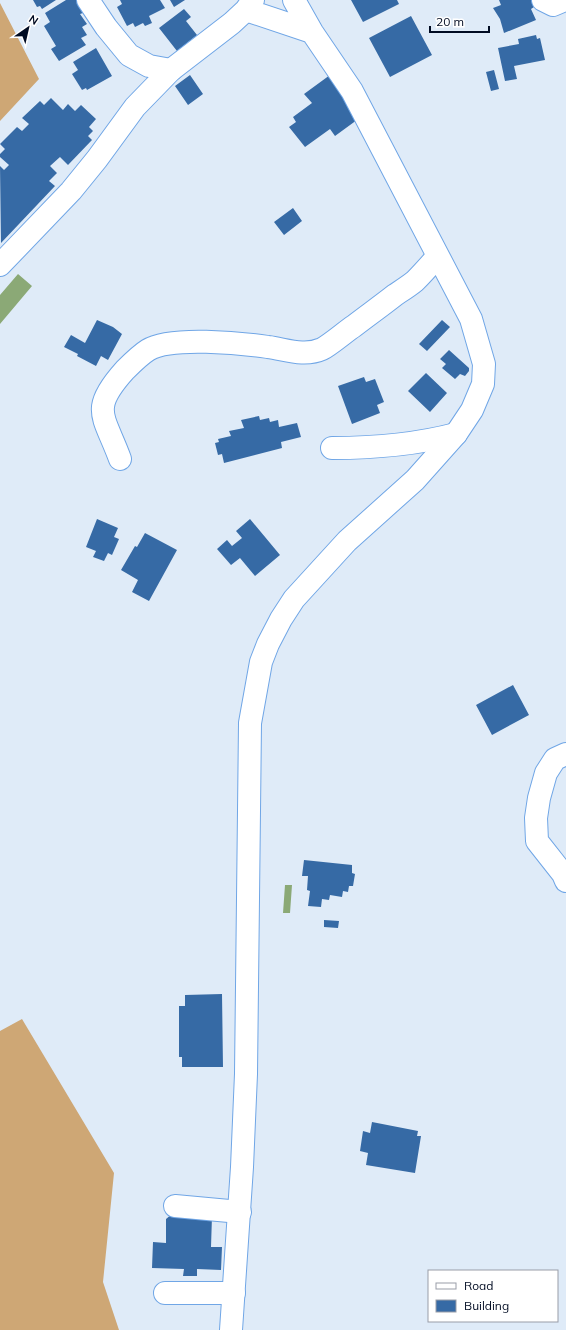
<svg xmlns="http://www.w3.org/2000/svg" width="566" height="1330" font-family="Mulish,sans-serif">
<rect width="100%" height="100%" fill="#dfebf8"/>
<path fill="#cea775" d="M0,3L39,79L0,121Z
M22,1019L114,1173L103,1282L119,1330H0V1031Z"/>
<path fill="#8ba976" d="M18,274L32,286L0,324V295Z
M285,885H292L290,913H283Z"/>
<path fill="#366aa5" d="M33,0H56L42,9L40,6L37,7Z
M66,0H78L79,2L77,3L83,13L80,14L87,24L82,27L87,35L81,38L86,45L59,61L51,49L56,46L44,26L50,22L45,13Z
M120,0H160L165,8L149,16L152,23L145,26L143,23L135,27L133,23L127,26L117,7L122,4Z
M170,0H185L174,7Z
M351,0H397L399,4L363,22Z
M499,0H531L534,7L531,9L536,20L504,33L500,19L493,8L501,5Z
M184,9L191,17L186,21L197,35L177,51L159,28Z
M411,16L432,55L390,77L369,38Z
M536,35L537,39L540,38L545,60L514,66L517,79L505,81L498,48L519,44L518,39Z
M96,48L112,76L87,90L86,88L82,90L72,74L78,70L73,62Z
M494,70L499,89L491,91L486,72Z
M190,75L203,94L188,105L175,86Z
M330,75L361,117L335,136L330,129L305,147L289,127L296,122L293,117L312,103L304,94Z
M51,98L63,110L68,104L75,111L81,105L96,119L89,127L93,131L88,136L92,140L68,165L60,157L50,166L57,173L49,181L55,186L1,243L0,166L4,170L9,165L0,157V154L5,149L0,144L17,127L22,131L29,124L22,118L40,101L44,105Z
M293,208L302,221L284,235L274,222Z
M97,320L113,327L122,334L108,360L101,356L96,366L77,356L78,354L64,347L71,335L85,343Z
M442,320L450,327L427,351L419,344Z
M449,350L469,368V371L465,376L460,374L455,379L442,368L446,364L440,359Z
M426,373L447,393L430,412L408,391Z
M364,377L366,382L375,379L384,402L377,405L380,413L352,424L338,386Z
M259,416L260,420L269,418L270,422L278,420L279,427L297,423L301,437L281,442L282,448L224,463L222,454L218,455L215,443L219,442L218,439L231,436L229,431L244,428L241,420Z
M97,519L118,528L114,537L119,539L112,555L108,553L104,561L93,557L96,551L86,547Z
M250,519L280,555L255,576L240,558L231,565L217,549L227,540L232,546L242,538L236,531Z
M145,533L177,550L149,601L132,592L138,580L121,570L135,546L137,547Z
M513,685L529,715L492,735L476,705Z
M304,860L352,865V873L355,874L353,886H349L348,892L343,891L342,897L330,895L329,900L322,899L321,907L308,906L310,891L307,890L308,876H302Z
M324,920L339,921L338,928L324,927Z
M222,994L223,1067H182V1057H179V1006H185V995Z
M372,1122L418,1131L417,1136H421L415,1173L366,1165L368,1153L360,1151L363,1131L370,1133Z
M172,1214L212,1216L211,1247H222L221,1270L197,1269V1276H183L184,1269L152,1268L153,1242L166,1243V1219Z"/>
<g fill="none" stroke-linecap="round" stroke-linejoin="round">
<g stroke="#70a6e6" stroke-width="24">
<path id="street" d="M88,0L106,27L129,55L149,66L171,70
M543,0L553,5L565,0
M332,448C375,448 414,445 456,434
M120,459C104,415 89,410 125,370C132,363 140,355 148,350C170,336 241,343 268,347C285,349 304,357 322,349C330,345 345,332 354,326C367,316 381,306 395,295C401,291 409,286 415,281C423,273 430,265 437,257
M566,754L555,759L546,773L539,798L536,818L537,841L563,874L566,881
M175,1206L240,1212
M165,1293H234"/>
</g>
<g stroke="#70a6e6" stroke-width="24">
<path id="secondary" d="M246,10L312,32
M0,265L71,191L97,159L135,107L171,70L232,23L246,10L253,0
M231,1330L242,1167L246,1074L250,723L261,662L268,644L281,619L294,599L347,541L415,480L456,434L472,410L483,384L484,364L471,319L352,91L312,32L294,0"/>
</g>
<use href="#street" stroke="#fff" stroke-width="22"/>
<use href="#secondary" stroke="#fff" stroke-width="22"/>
</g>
<rect x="428" y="1270" width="130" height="52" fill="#ffffff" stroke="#999da7"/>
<rect x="436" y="1283" width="20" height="6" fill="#ffffff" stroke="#999da7"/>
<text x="464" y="1290" font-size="12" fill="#000b22">Road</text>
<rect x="436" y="1300" width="20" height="12" fill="#366aa5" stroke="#999da7"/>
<text x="464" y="1310" font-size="12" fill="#000b22">Building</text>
<g transform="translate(28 28) rotate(34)" stroke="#ffffff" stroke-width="3" paint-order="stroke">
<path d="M0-3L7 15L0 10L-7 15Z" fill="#000b22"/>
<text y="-6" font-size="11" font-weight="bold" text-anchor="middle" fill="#000b22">N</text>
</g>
<path d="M430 26v6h59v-6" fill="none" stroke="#000b22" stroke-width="2"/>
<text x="436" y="26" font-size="12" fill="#000b22" stroke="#ffffff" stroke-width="3" paint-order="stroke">20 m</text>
</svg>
